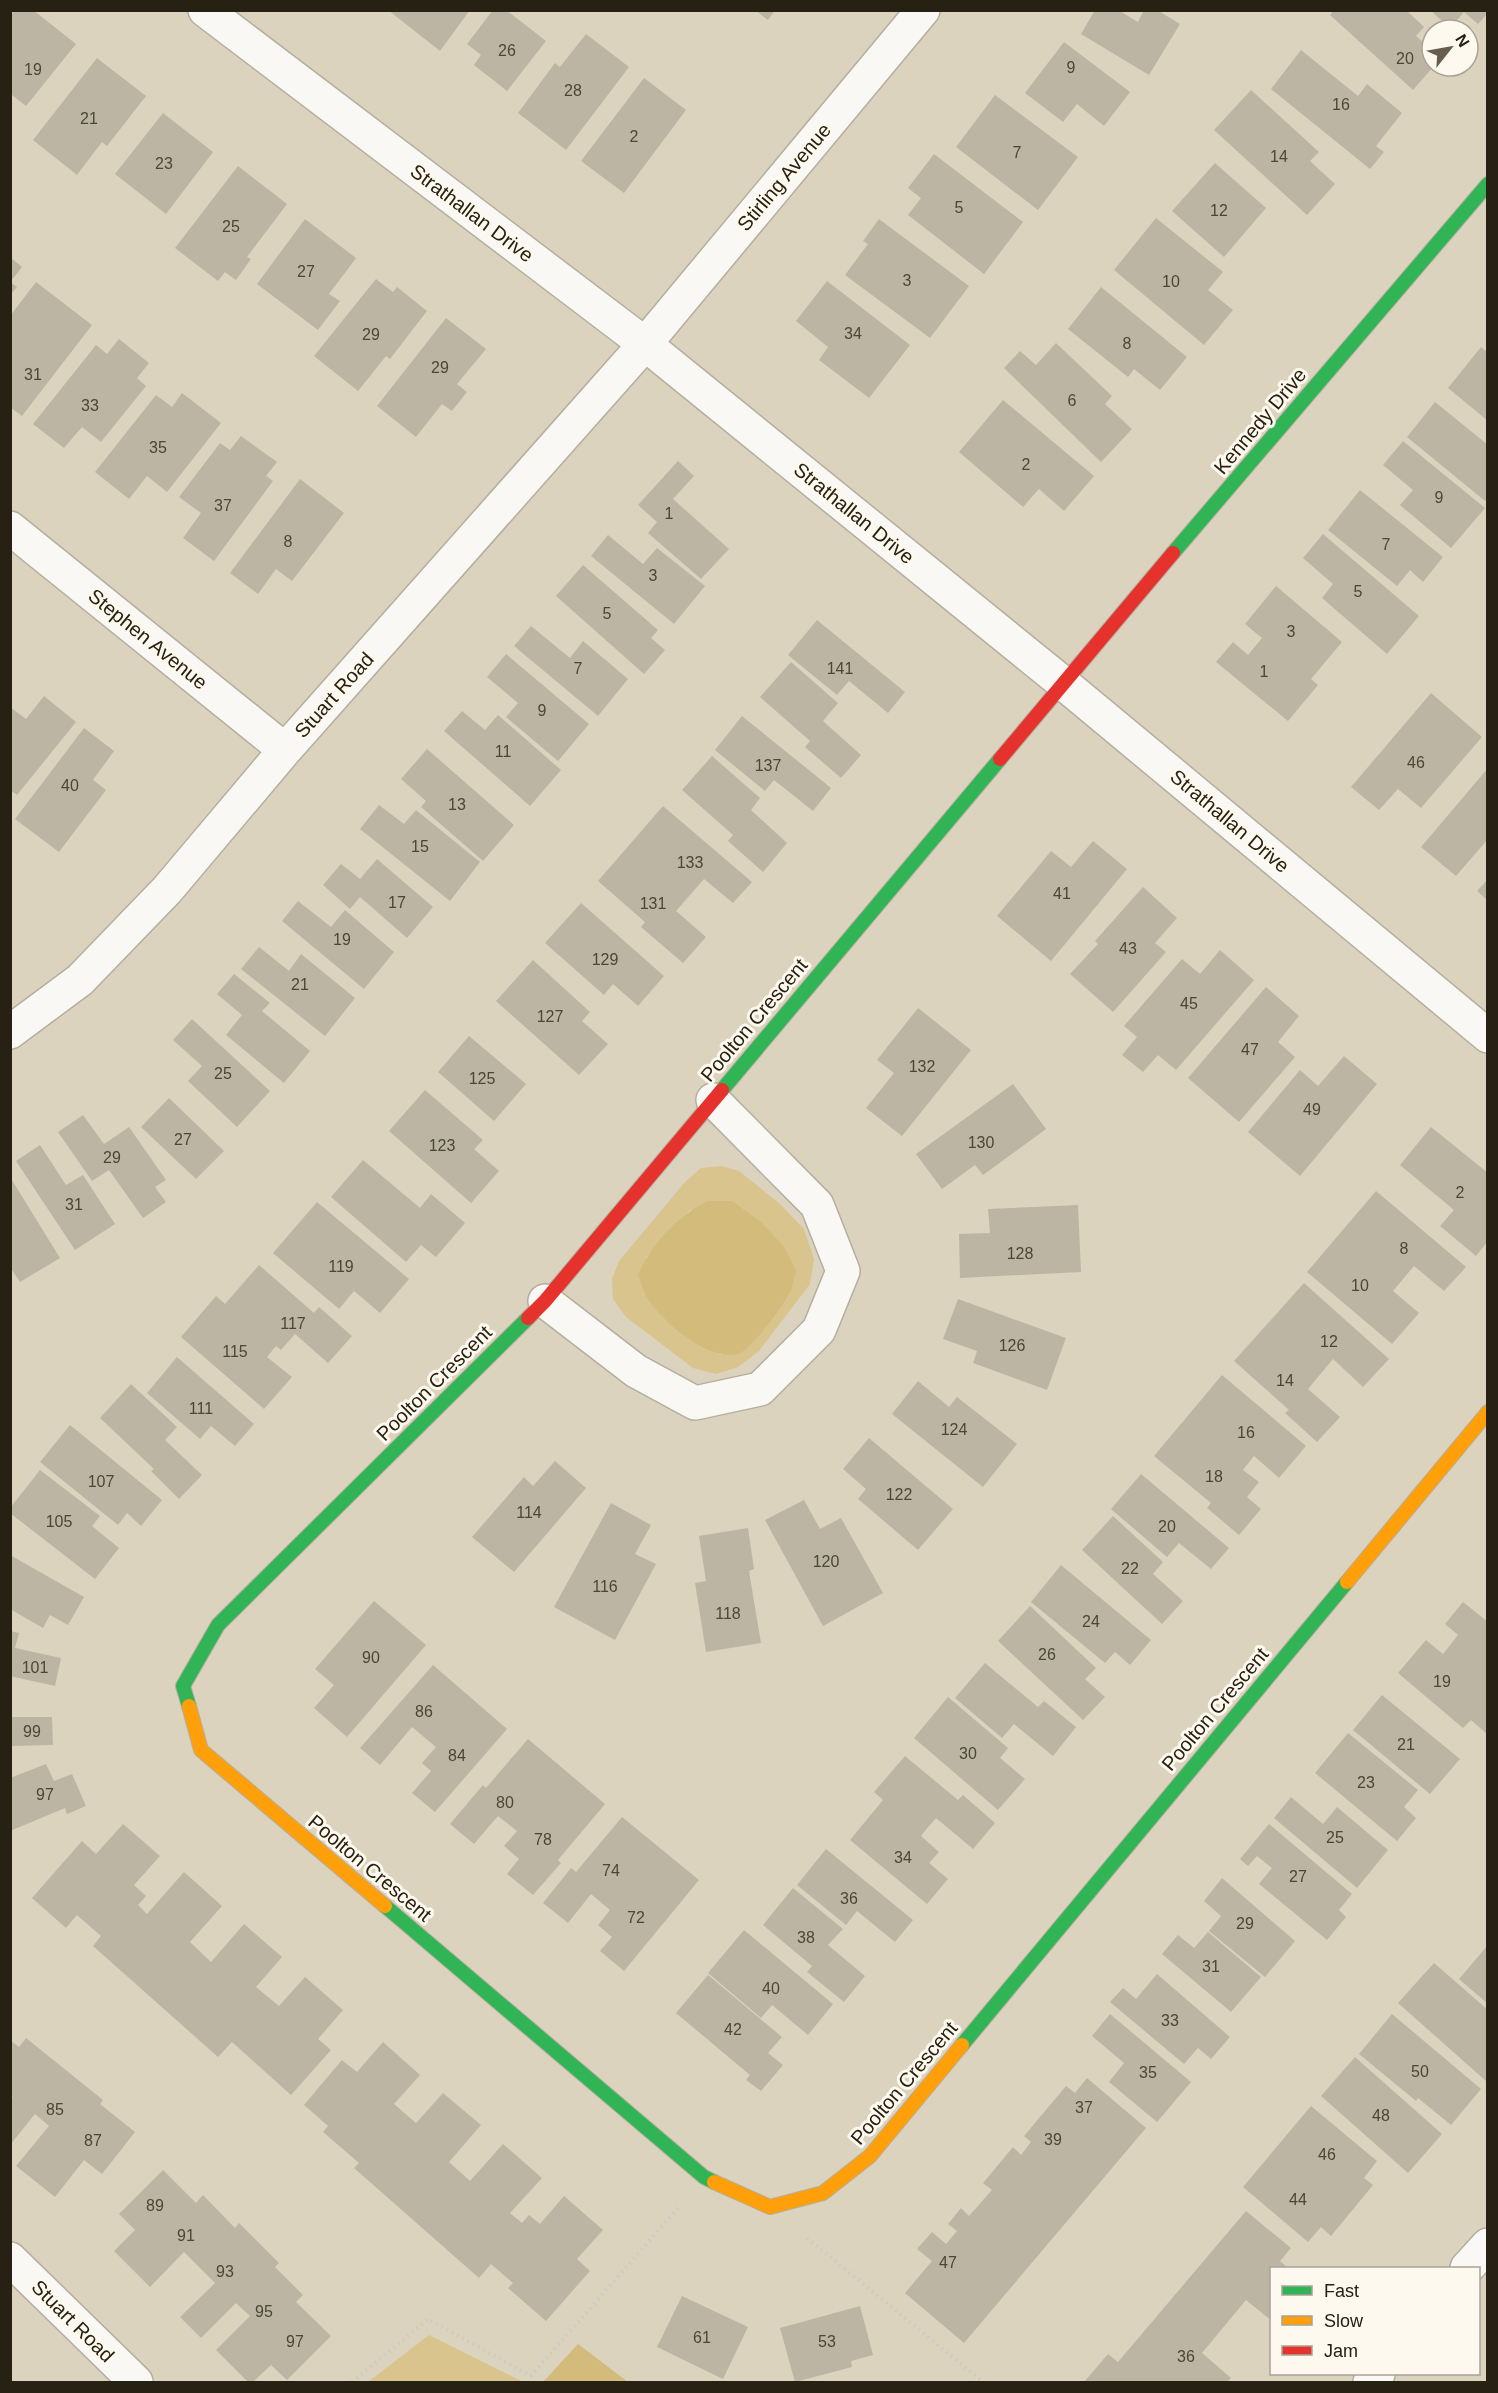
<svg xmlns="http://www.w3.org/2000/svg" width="1498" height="2393" font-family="Helvetica,sans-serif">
<rect width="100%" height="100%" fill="#dbd3be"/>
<path fill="#d9c48d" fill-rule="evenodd" d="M722,1166L739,1171L780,1204L804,1229L814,1259L810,1284L759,1351L738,1367L716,1374L693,1368L626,1317L613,1299L612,1279L619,1261L685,1182L701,1168ZM691,1209L721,1355L690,1340L661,1316L646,1257Z
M429,2335L523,2382H368Z"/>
<path fill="#d2bb7b" d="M708,1201H732L761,1222L785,1248L796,1270C794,1277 793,1285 790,1292C784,1305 753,1347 740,1353C712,1365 659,1320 646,1296C643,1290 641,1282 638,1275C651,1245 678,1215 708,1201Z
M578,2344L628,2382H543Z"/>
<path fill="#bcb5a4" d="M15,10H33L76,44L26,106L12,95L10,97V16Z
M388,10H470L440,51Z
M493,10H506L546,41L507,91L474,65L481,55L467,44Z
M755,10H775L768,20Z
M1095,10H1118L1138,22L1144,10H1157L1180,24L1149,75L1081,34Z
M1334,10H1406L1424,27L1416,36L1432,50V66H1434L1413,90L1330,15Z
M1430,10H1488V13L1478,24L1464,12L1450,28Z
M586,34L629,67L566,150L518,113L555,63L560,67Z
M1064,42L1130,92L1104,126L1077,104L1063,122L1025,93Z
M1301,50L1358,96L1367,84L1402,113L1376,146L1384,152L1370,169L1271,89Z
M97,58L146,96L107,146L102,142L77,175L33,140Z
M644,78L686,110L624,193L581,161Z
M1251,90L1319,152L1310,161L1335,184L1307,215L1214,130Z
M995,95L1078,157L1038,210L956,147Z
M163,113L213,152L166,214L115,174Z
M934,154L1023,222L984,274L908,215L921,198L908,188Z
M1215,163L1266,208L1224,257L1172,211Z
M238,166L287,204L247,257L251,259L236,280L225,272L218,281L175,248Z
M1156,218L1223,272L1208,290L1233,310L1204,345L1114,270Z
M305,219L356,258L329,294L340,301L318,330L257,284Z
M879,219L969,286L930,338L845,275L868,244L863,241Z
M10,257L22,267L10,282Z
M376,279L393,292L397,287L427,311L390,359L386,356L358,391L314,356Z
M827,281L910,345L869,398L819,360L828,347L796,321Z
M10,282L17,287L10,295Z
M36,282L92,325L22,416L10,407V316Z
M1101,287L1187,357L1160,390L1134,369L1128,377L1068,329Z
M446,318L486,349L457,384L467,392L452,411L442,404L416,437L377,406Z
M119,339L149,363L137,378L146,386L101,442L82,427L64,448L33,424L96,345L107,354Z
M1056,343L1112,396L1105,404L1132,429L1101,462L1004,368L1020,351L1036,365Z
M1481,347L1488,353V421L1448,388Z
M182,393L221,423L167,492L147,476L129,499L95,472L156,395L172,407Z
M1003,400L1094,476L1064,511L1039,489L1023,507L959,452Z
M1435,402L1488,445V498L1485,501L1407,437Z
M241,436L277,462L266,476L273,481L214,561L183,538L201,513L179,497L220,443L230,450Z
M1403,441L1485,508L1451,548L1400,505L1413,490L1383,465Z
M678,461L694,476L673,499L729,549L701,579L648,533L657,522L638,505Z
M300,479L344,513L292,581L276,569L258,594L230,573Z
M1360,490L1443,557L1423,582L1410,570L1397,586L1328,530Z
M1323,534L1419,616L1387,654L1322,598L1333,584L1303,558Z
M608,535L643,564L657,548L705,586L674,624L591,556Z
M583,565L658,630L651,638L665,650L644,674L556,596Z
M1276,586L1342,642L1311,679L1318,685L1288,721L1216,662L1233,642L1248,655L1262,638L1245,624Z
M817,620L905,692L888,713L849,681L837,695L788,655Z
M531,626L570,658L583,641L628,679L598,716L514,646Z
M506,654L589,724L558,761L506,717L518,703L487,677Z
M791,662L838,703L823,721L861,755L841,778L805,747L810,741L760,697Z
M1431,693L1482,737L1421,808L1398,789L1379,810L1351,787Z
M44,696L76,722L17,795L10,790V707L26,719Z
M462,711L485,730L498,715L561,770L530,806L444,731Z
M742,716L831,788L813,811L774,780L765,791L715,750Z
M84,728L114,751L93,780L106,790L59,852L15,819Z
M427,749L514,825L483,861L421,807L426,801L401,779Z
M712,756L760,798L751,810L787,843L763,872L728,841L733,835L682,790Z
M1488,768V839L1456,876L1421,847Z
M379,805L404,824L416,810L480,862L450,901L360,829Z
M663,806L752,882L733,903L704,879L676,911L706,937L683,963L641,927L645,922L598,881Z
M1093,841L1127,869L1051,961L997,916L1051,851L1071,867Z
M377,859L433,907L407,938L360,897L350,909L323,885L341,864L360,879Z
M1488,879V901L1477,891Z
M1143,887L1177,918L1155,943L1166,952L1113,1012L1070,974L1098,944L1095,941Z
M298,901L331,927L345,910L394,952L364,989L282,921Z
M581,903L664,976L638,1006L613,984L604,995L545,943Z
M259,947L289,971L301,954L355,998L325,1036L241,969Z
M1220,950L1254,980L1176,1070L1158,1055L1143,1072L1122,1055L1137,1037L1124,1026L1182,959L1200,974Z
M533,960L590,1012L582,1021L608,1044L579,1075L496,1001Z
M234,974L270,1003L262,1011L310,1051L284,1083L226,1035L242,1015L217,994Z
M1266,987L1299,1016L1278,1042L1295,1057L1239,1122L1188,1078Z
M918,1008L971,1050L902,1136L866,1108L894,1073L877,1060Z
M192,1019L270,1091L237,1127L188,1081L202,1066L173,1040Z
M469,1036L526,1084L494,1121L438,1072Z
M1344,1056L1377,1084L1300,1176L1248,1132L1300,1070L1318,1086Z
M1013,1084L1046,1129L983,1175L975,1165L942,1189L916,1154Z
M425,1090L483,1140L474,1149L499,1171L471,1203L389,1131Z
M169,1098L224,1151L196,1179L141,1127Z
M83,1115L104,1144L129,1127L166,1180L155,1187L166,1202L143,1218L109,1170L92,1181L58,1132Z
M1431,1127L1488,1173V1241L1476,1256L1440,1226L1454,1210L1400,1165Z
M40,1145L66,1185L83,1175L115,1224L75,1250L16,1161Z
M363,1160L420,1208L431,1194L465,1223L436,1257L421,1245L406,1262L331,1197Z
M10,1177L60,1258L20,1282L10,1267Z
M1376,1191L1466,1267L1444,1291L1414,1266L1393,1291L1419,1313L1392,1344L1307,1272Z
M317,1202L409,1279L380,1313L354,1291L339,1309L273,1253Z
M1078,1205L1081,1272L960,1278L959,1234L990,1233L988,1209Z
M259,1265L314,1313L319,1307L352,1336L328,1363L295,1334L281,1350L276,1346L267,1357L292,1377L264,1409L181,1337L216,1296L225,1304Z
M1304,1283L1389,1359L1363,1387L1333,1359L1308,1389L1340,1417L1317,1442L1285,1413L1289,1410L1234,1361Z
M958,1299L1066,1338L1047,1390L973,1363L977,1351L943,1339Z
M177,1357L254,1424L235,1446L211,1426L200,1439L147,1393Z
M1222,1375L1306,1446L1279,1478L1254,1456L1243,1470L1259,1482L1247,1497L1261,1509L1239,1535L1207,1508L1211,1503L1154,1456Z
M918,1381L949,1407L957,1397L1017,1444L983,1487L892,1414Z
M131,1384L177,1427L165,1440L202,1475L179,1499L151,1471L154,1469L100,1418Z
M70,1425L162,1500L141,1526L127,1513L118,1525L40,1462Z
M869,1438L953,1509L918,1550L858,1499L866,1489L843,1469Z
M555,1461L586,1488L514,1572L472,1537L524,1477L533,1486Z
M40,1470L100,1516L92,1526L119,1548L95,1579L10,1513V1508Z
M1141,1474L1229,1548L1211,1569L1179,1543L1167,1557L1111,1509Z
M804,1500L820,1529L841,1518L883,1593L823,1626L765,1520Z
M611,1503L651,1525L635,1554L656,1564L615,1640L554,1607Z
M1113,1516L1163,1562L1153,1574L1183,1601L1162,1624L1082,1550Z
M748,1528L754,1569L749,1571L761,1643L706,1652L695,1583L706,1581L699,1536Z
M10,1555L84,1597L68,1625L50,1615L43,1628L10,1609Z
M1061,1565L1151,1640L1130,1665L1115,1652L1105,1663L1031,1602Z
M374,1601L426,1645L347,1737L314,1708L334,1685L315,1669Z
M1463,1602L1488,1622V1735L1471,1720L1463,1728L1398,1673L1426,1640L1443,1654L1458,1635L1445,1624Z
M1030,1606L1096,1668L1085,1679L1105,1697L1083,1720L998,1641Z
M10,1631L19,1633L15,1648L61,1658L55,1686L10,1676Z
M985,1663L1038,1707L1044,1701L1076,1727L1053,1756L1014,1724L1002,1738L955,1698Z
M433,1665L507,1729L435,1812L412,1793L431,1771L422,1763L436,1747L412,1727L380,1765L360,1748Z
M1382,1695L1460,1759L1430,1794L1353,1730Z
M948,1697L1008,1748L1000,1758L1025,1779L998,1810L914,1738Z
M10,1717H52L53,1745L10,1746Z
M1348,1733L1418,1790L1404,1807L1416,1818L1397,1841L1315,1773Z
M528,1739L605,1804L558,1860L561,1863L533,1895L507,1874L519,1859L504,1846L517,1831L498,1816L474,1844L450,1824L483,1785L486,1788Z
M905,1756L958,1800L963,1795L995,1823L973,1849L936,1818L924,1832L921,1836L939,1852L929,1863L948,1879L927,1904L850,1840L883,1800L874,1792Z
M46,1764L54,1781L72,1774L86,1806L67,1814L65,1808L10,1831V1778Z
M1291,1797L1323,1824L1337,1807L1388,1850L1357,1888L1274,1818Z
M622,1817L699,1880L624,1971L600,1951L612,1937L598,1925L610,1910L591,1894L568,1923L543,1903L571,1868L576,1872Z
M123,1824L160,1856L134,1885L146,1896L138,1905L147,1914L184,1872L222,1906L190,1942L211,1962L244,1924L282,1957L256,1987L279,2006L305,1977L343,2010L318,2039L331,2050L291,2095L232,2042L218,2057L93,1946L101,1936L77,1915L66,1928L32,1898L82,1841L96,1854Z
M1269,1824L1352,1894L1339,1910L1346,1917L1327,1940L1259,1884L1272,1868L1257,1856L1248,1866L1240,1859Z
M826,1849L913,1920L895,1942L857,1911L846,1925L797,1885Z
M1222,1878L1295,1941L1265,1977L1209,1931L1221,1916L1204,1901Z
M793,1888L843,1929L828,1945L865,1976L844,2002L807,1972L812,1966L763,1925Z
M744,1930L833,2004L808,2035L772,2005L761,2018L708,1973Z
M1208,1932L1261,1977L1231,2012L1162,1954L1178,1935L1194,1948Z
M1488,1945V2004L1459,1979Z
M1434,1963L1488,2010L1486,2081L1398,2003Z
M1157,1974L1230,2037L1211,2059L1198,2048L1184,2064L1110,2002L1123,1988L1136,1999Z
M708,1975L782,2037L768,2053L783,2065L761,2091L746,2080L750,2075L676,2013Z
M1110,2014L1191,2082L1157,2122L1109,2082L1124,2063L1092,2036Z
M1392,2014L1481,2089L1451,2125L1418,2098L1416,2101L1359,2054Z
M26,2038L103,2100L100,2104L135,2132L102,2174L84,2160L55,2197L16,2166L49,2126L35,2114L10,2145V2100L13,2097L10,2095V2040L19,2047Z
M383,2042L420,2075L394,2104L416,2123L443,2093L481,2125L449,2162L470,2181L503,2144L542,2178L510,2213L522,2223L529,2215L540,2224L564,2196L603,2230L577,2259L590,2271L546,2321L508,2288L513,2283L491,2264L479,2278L354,2168L359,2163L323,2132L328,2126L304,2105L342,2060L357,2072Z
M1355,2057L1442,2134L1408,2173L1321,2096Z
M1087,2078L1146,2128L964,2343L905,2293L932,2261L917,2249L932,2232L946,2244L957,2231L948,2224L961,2208L969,2216L992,2190L983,2183L1013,2147L1021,2155L1031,2142L1024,2136L1066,2086L1075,2093Z
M1311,2106L1377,2161L1364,2178L1373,2185L1331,2236L1321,2227L1308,2242L1243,2187Z
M163,2170L196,2203L203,2195L235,2228L239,2223L279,2263L275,2267L303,2295L296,2302L331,2336L287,2380L271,2365L253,2382H248L216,2350L250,2316L236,2303L201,2338L180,2317L215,2283L184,2252L150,2287L114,2251L135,2230L119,2214Z
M1246,2211L1291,2248L1280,2261L1288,2268H1272V2321L1246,2300L1202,2353L1231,2378L1227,2382H1084L1108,2354L1118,2362Z
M682,2296L748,2327L723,2379L657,2347Z
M860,2306L873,2355L851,2361L852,2367L795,2382L780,2328Z"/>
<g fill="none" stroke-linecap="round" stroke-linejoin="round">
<g stroke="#b4ae9e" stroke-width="36">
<path id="street" d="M205,10L645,344L1063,683L1488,1036
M10,528L285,750
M10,1032L80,980L167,890L285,750L645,344L923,10
M545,1301L636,1371L695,1403L760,1389L819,1330L843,1271L817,1205L713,1100
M10,2259L136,2382
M1467,2268L1488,2245
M1370,2382L1378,2374"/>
</g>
<g stroke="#b4ae9e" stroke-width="16">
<path id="fast" d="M1173,553L1488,184
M722,1090L1000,759
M189,1706L183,1686L218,1625L528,1318
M385,1906L704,2177L714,2182
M962,2045L1347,1582"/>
</g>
<g stroke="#b4ae9e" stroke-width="16">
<path id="slow" d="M1347,1582L1488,1412
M189,1706L201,1750L385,1906
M714,2182L770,2207L823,2193L870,2156L962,2045"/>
</g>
<g stroke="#b4ae9e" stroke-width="16">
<path id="jam" d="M1000,759L1173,553
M528,1318L545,1301L722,1090"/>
</g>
<path stroke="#cdcac4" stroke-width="4" stroke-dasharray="1.5 4.5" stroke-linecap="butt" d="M807,2238L983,2382
M352,2382L428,2319L531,2376L678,2208"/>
<use href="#street" stroke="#faf8f5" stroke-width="33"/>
<use href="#fast" stroke="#30b455" stroke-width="14"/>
<use href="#slow" stroke="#ff9f0a" stroke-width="14"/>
<use href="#jam" stroke="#e5322d" stroke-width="14"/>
</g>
<g text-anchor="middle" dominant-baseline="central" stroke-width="6" stroke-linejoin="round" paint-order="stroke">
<g font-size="16" fill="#4c4637">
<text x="507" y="50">26</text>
<text x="1405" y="58">20</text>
<text x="1071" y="67">9</text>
<text x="33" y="69">19</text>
<text x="573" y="90">28</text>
<text x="1341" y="104">16</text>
<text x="89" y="118">21</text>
<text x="634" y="136">2</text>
<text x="1017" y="152">7</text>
<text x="1279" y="156">14</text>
<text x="164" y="163">23</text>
<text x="959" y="207">5</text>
<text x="1219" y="210">12</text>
<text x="231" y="226">25</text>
<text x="306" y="271">27</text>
<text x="907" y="280">3</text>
<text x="1171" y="281">10</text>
<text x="853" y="333">34</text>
<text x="371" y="334">29</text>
<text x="1127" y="343">8</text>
<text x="440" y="367">29</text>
<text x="33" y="374">31</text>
<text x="1072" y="400">6</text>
<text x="90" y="405">33</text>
<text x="158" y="447">35</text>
<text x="1026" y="464">2</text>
<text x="1439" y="497">9</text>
<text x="223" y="505">37</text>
<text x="669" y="513">1</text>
<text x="288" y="541">8</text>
<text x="1386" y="544">7</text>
<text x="653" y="575">3</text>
<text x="1358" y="591">5</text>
<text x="607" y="613">5</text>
<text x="1291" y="631">3</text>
<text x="578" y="668">7</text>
<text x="840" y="668">141</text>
<text x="1264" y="671">1</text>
<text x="542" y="710">9</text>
<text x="503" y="751">11</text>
<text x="1416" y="762">46</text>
<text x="768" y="765">137</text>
<text x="70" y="785">40</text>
<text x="457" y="804">13</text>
<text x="420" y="846">15</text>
<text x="690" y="862">133</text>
<text x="1062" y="893">41</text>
<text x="397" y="902">17</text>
<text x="653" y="903">131</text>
<text x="342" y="939">19</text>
<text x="1128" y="948">43</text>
<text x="605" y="959">129</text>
<text x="300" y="984">21</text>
<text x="1189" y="1003">45</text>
<text x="550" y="1016">127</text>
<text x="1250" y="1049">47</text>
<text x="922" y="1066">132</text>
<text x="223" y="1073">25</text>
<text x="482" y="1078">125</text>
<text x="1312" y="1109">49</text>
<text x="183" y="1139">27</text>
<text x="981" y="1142">130</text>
<text x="442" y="1145">123</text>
<text x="112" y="1157">29</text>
<text x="1460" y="1192">2</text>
<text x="74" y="1204">31</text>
<text x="1404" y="1248">8</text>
<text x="1020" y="1253">128</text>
<text x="341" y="1266">119</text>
<text x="1360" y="1285">10</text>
<text x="293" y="1323">117</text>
<text x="1329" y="1341">12</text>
<text x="1012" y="1345">126</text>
<text x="235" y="1351">115</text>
<text x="1285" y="1380">14</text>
<text x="201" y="1408">111</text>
<text x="954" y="1429">124</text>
<text x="1246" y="1432">16</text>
<text x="1214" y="1476">18</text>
<text x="101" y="1481">107</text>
<text x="899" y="1494">122</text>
<text x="529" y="1512">114</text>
<text x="59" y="1521">105</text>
<text x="1167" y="1526">20</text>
<text x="826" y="1561">120</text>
<text x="1130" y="1568">22</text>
<text x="605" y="1586">116</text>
<text x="728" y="1613">118</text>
<text x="1091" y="1621">24</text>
<text x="1047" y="1654">26</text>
<text x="371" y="1657">90</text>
<text x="35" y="1667">101</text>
<text x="1442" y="1681">19</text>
<text x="424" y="1711">86</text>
<text x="32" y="1731">99</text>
<text x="1406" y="1744">21</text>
<text x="968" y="1753">30</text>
<text x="457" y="1755">84</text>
<text x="1366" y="1782">23</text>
<text x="45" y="1794">97</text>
<text x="505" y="1802">80</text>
<text x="1335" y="1837">25</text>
<text x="543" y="1839">78</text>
<text x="903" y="1857">34</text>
<text x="611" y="1870">74</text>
<text x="1298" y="1876">27</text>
<text x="849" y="1898">36</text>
<text x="636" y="1917">72</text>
<text x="1245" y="1923">29</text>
<text x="806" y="1937">38</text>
<text x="1211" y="1966">31</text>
<text x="771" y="1988">40</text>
<text x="1170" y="2020">33</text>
<text x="733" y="2029">42</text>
<text x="1420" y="2071">50</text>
<text x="1148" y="2072">35</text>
<text x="1084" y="2107">37</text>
<text x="55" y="2109">85</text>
<text x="1381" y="2115">48</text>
<text x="1053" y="2139">39</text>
<text x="93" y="2140">87</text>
<text x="1327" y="2154">46</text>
<text x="1298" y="2199">44</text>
<text x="155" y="2205">89</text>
<text x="186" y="2235">91</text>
<text x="948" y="2262">47</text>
<text x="225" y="2271">93</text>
<text x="264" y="2311">95</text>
<text x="702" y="2337">61</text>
<text x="295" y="2341">97</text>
<text x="827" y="2341">53</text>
<text x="1186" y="2356">36</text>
</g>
<g font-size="20" fill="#272113" stroke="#fef9ee">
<text transform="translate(784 177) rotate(-50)">Stirling Avenue</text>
<text transform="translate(472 213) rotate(37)">Strathallan Drive</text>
<text transform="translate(1260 421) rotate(-50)">Kennedy Drive</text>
<text transform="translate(854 513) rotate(39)">Strathallan Drive</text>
<text transform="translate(148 639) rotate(39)">Stephen Avenue</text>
<text transform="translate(334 695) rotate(-48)">Stuart Road</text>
<text transform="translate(1230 821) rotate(40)">Strathallan Drive</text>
<text transform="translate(754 1020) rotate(-50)">Poolton Crescent</text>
<text transform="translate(434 1383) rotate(-45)">Poolton Crescent</text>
<text transform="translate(1215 1709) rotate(-50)">Poolton Crescent</text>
<text transform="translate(370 1868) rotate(40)">Poolton Crescent</text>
<text transform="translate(904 2083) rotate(-50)">Poolton Crescent</text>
<text transform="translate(73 2321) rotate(45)">Stuart Road</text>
</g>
</g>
<rect width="1498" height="2393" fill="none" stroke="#272113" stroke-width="24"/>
<rect x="1270" y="2267" width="210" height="108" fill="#fef9ee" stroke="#a8a396" stroke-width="1.5"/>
<rect x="1282" y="2286" width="30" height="9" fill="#30b455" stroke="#a8a396" stroke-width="1.5"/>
<text x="1324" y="2297" font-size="18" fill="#272113">Fast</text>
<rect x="1282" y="2316" width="30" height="9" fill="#ff9f0a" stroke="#a8a396" stroke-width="1.5"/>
<text x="1324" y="2327" font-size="18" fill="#272113">Slow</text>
<rect x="1282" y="2346" width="30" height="9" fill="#e5322d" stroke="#a8a396" stroke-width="1.5"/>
<text x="1324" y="2357" font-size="18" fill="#272113">Jam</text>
<g transform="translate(1450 48) rotate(59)"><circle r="28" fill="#fef9ee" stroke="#a8a396" stroke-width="1.5"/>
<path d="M0-4.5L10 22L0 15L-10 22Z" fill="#665f4f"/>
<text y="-9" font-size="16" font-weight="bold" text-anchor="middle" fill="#272113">N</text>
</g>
</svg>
